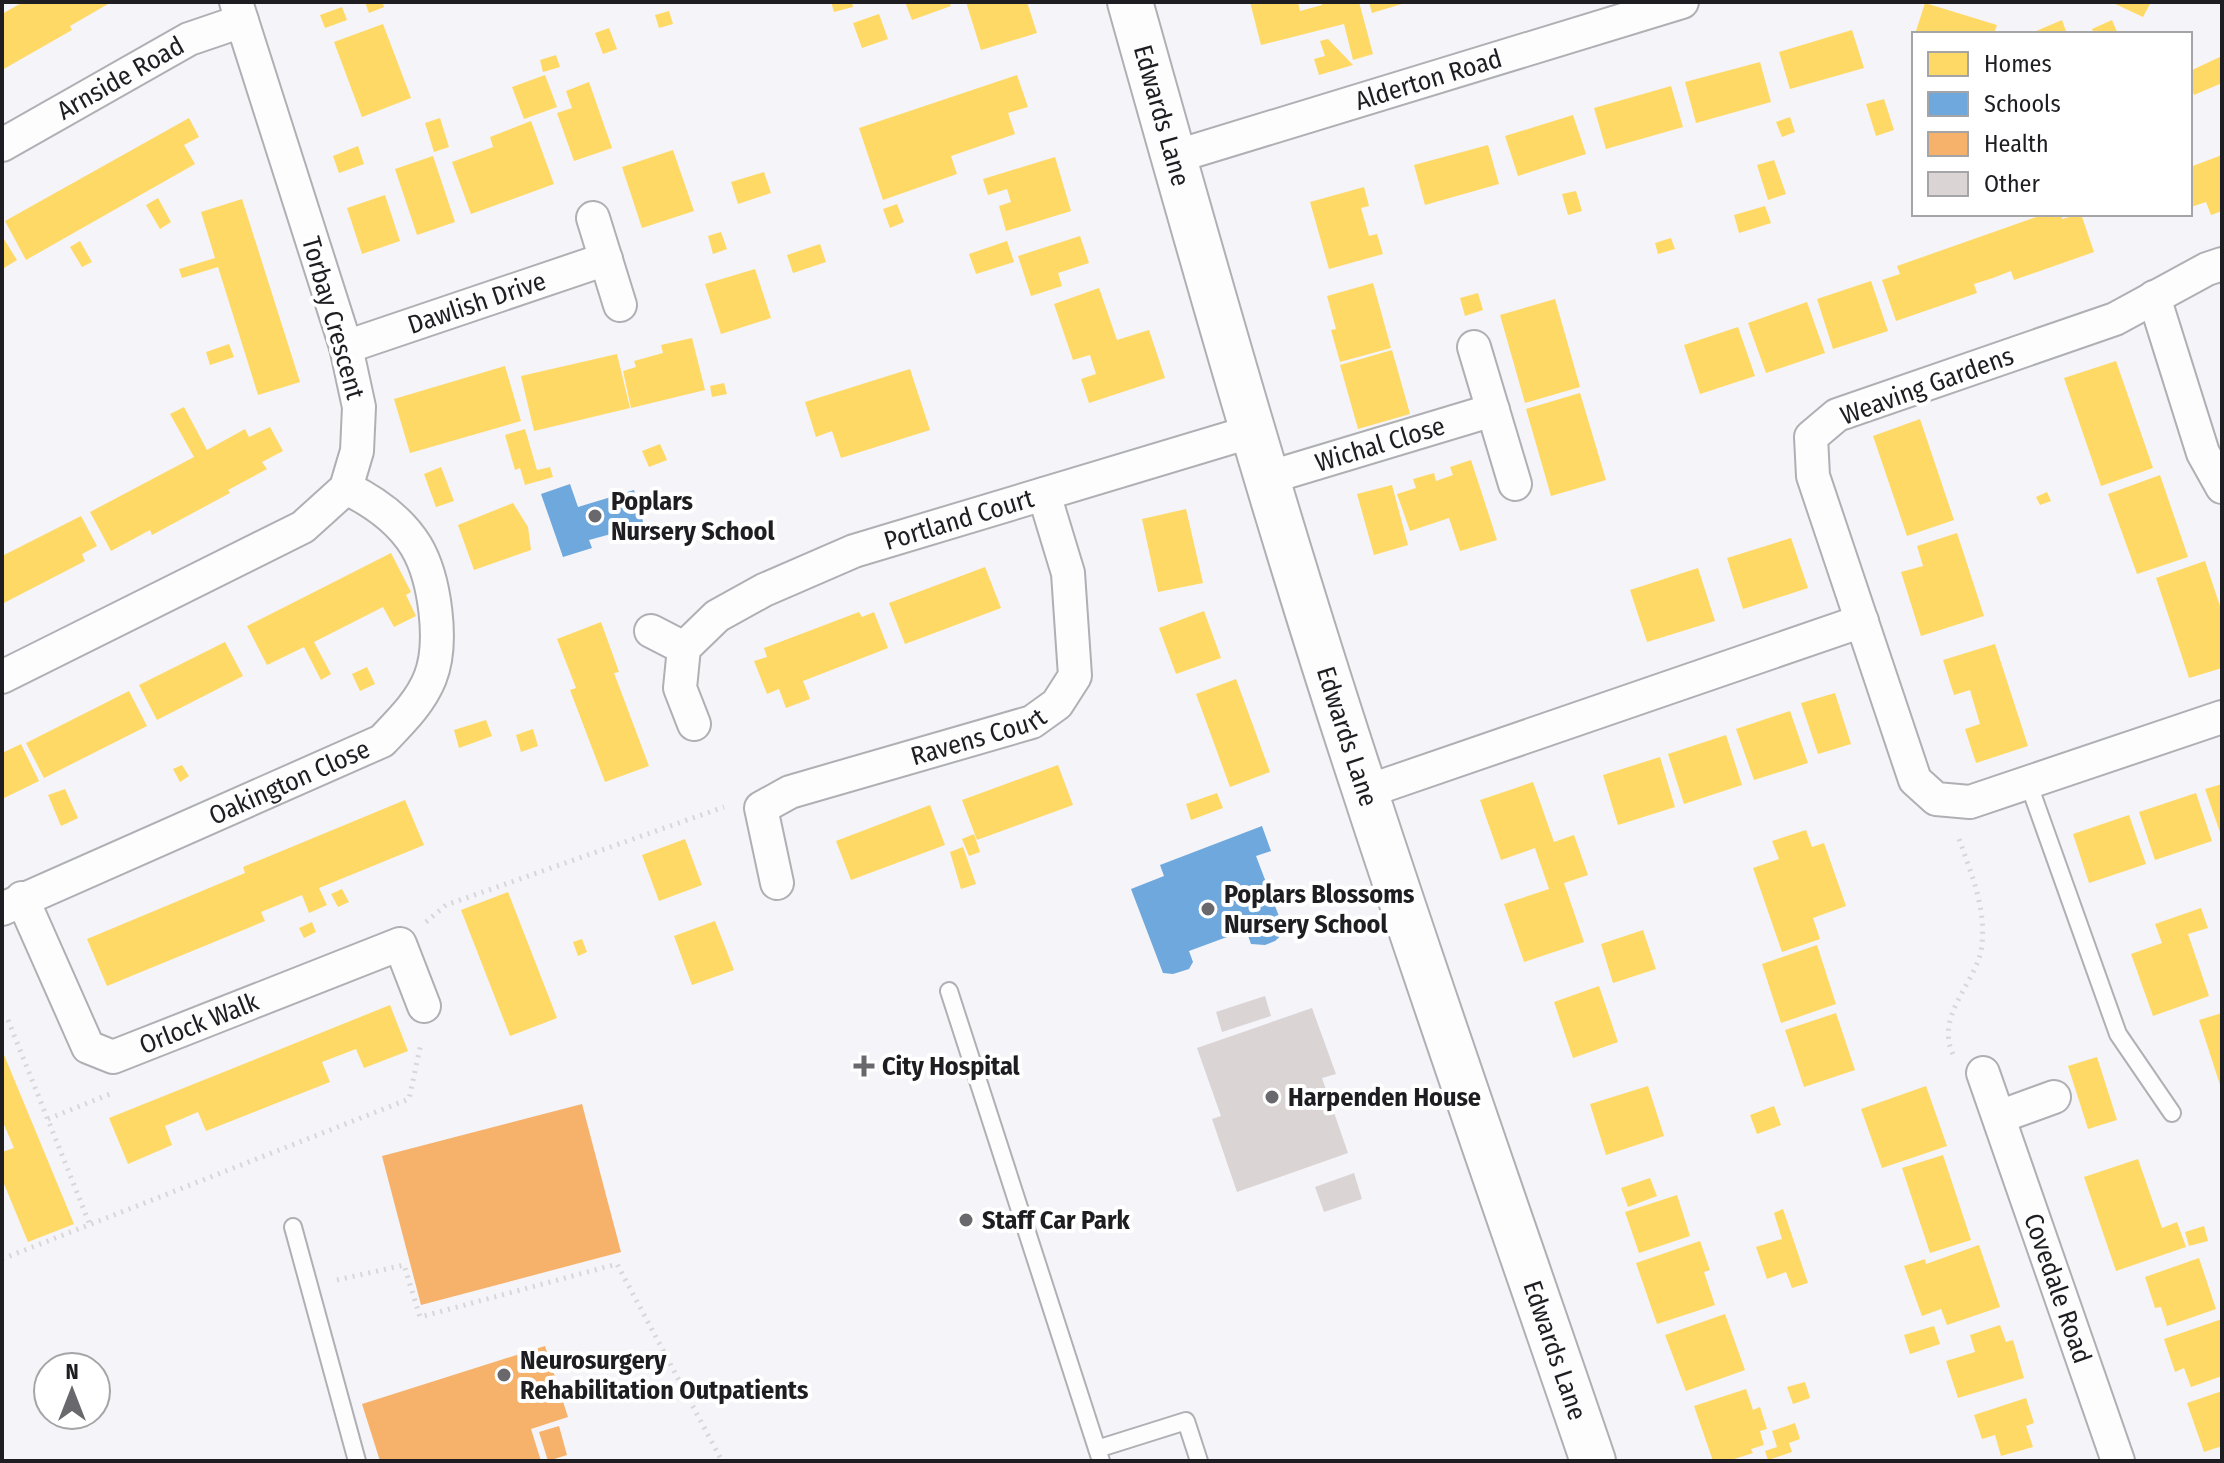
<svg xmlns="http://www.w3.org/2000/svg" width="2224" height="1463" font-family="'Fira Sans Condensed',sans-serif">
<rect width="100%" height="100%" fill="#f4f4f9"/>
<path fill="#ffd966" d="M23,2H106L108,4L70,26L72,30L2,70V14Z
M365,2H382L384,7L369,13Z
M831,2H852L853,7L834,12Z
M905,2H949L951,6L912,20Z
M966,2H1027L1037,33L981,50Z
M1250,2H1298L1300,11L1322,5V2H1359L1373,54L1353,60L1344,24L1261,45Z
M1369,2H1404L1405,3L1372,13Z
M2111,2H2151L2143,17Z
M1925,3L1997,25L1994,34H1915Z
M342,7L347,20L325,28L320,15Z
M669,11L673,24L659,28L655,15Z
M879,14L888,39L862,48L853,23Z
M2062,20L2067,34H2029Z
M2112,20L2118,34H2094L2092,29Z
M383,24L411,98L362,117L334,42Z
M609,28L617,49L603,54L595,33Z
M1852,30L1864,68L1790,89L1779,52Z
M1328,39L1353,65L1319,75L1314,59L1325,56L1320,41Z
M556,55L560,67L543,72L540,60Z
M2222,56V83L2194,95L2190,85V71Z
M1760,62L1771,102L1696,123L1685,82Z
M545,75L557,107L524,119L512,87Z
M1017,75L1028,107L1008,113L1015,134L951,156L957,174L883,200L859,128Z
M589,82L612,148L574,161L557,113L572,108L566,91Z
M1671,86L1683,127L1606,149L1594,108Z
M1884,99L1894,130L1876,136L1866,104Z
M1573,115L1586,154L1518,176L1505,136Z
M1790,117L1795,132L1782,137L1776,122Z
M189,118L199,137L184,145L195,164L26,260L5,221Z
M440,118L449,147L434,152L425,123Z
M531,121L554,184L471,214L452,162L493,147L490,137Z
M1488,145L1499,184L1425,205L1414,165Z
M358,146L364,164L339,173L333,156Z
M673,150L694,211L642,228L622,167Z
M2222,155V211L2211,215L2206,202L2191,207L2190,167Z
M433,156L455,222L417,235L395,169Z
M1055,157L1071,211L1006,231L999,206L1011,202L1007,189L988,195L983,179Z
M1774,160L1786,194L1768,200L1757,165Z
M764,172L771,193L738,204L731,182Z
M1364,187L1369,206L1361,208L1369,236L1377,234L1383,254L1329,269L1310,202Z
M1576,191L1582,211L1568,215L1562,194Z
M385,195L400,241L362,254L347,208Z
M158,198L171,222L160,229L146,205Z
M242,199L300,382L258,395L218,267L182,278L179,269L215,258L201,212Z
M897,204L904,222L890,228L883,209Z
M1765,206L1771,223L1739,233L1734,215Z
M2045,214H2061L2062,219L2081,214L2094,252L2014,280L2011,271L1993,278L1974,284L1977,293L1896,321L1882,280L1900,274L1897,266Z
M721,232L727,249L713,254L708,236Z
M2,236L17,260L4,268L2,265Z
M1080,236L1089,263L1058,273L1062,286L1031,296L1018,256Z
M1671,238L1675,249L1658,254L1655,243Z
M80,241L92,262L82,267L70,247Z
M1007,241L1014,262L976,274L969,254Z
M820,244L826,262L793,273L787,255Z
M755,269L771,318L721,334L705,284Z
M1871,281L1888,331L1833,349L1817,299Z
M1373,283L1391,348L1340,362L1331,330L1336,329L1327,296Z
M1099,288L1117,340L1149,330L1165,378L1089,403L1081,379L1096,374L1090,355L1073,360L1054,304Z
M1478,293L1483,310L1465,316L1460,298Z
M1555,299L1580,387L1525,403L1500,315Z
M1807,302L1825,353L1766,373L1748,323Z
M1738,327L1755,376L1700,394L1684,345Z
M692,338L705,390L631,408L623,371L636,367L634,361L663,353L661,345Z
M229,344L234,357L210,365L206,352Z
M1392,350L1410,414L1358,429L1340,365Z
M617,354L630,408L534,431L521,376Z
M2116,361L2153,468L2101,486L2064,378Z
M505,366L521,421L410,453L394,399Z
M910,369L930,430L841,458L832,431L816,437L805,402Z
M724,383L727,394L712,397L710,386Z
M1580,393L1606,480L1551,496L1526,409Z
M184,407L207,450L245,429L249,437L270,427L283,451L262,462L267,469L228,490L230,493L152,535L150,530L111,551L90,512L194,457L170,414Z
M1920,419L1954,520L1907,536L1873,436Z
M525,429L537,470L550,467L553,477L525,485L520,468L515,470L505,435Z
M660,444L667,460L649,467L642,451Z
M1471,460L1497,540L1460,551L1449,518L1410,531L1397,494L1416,488L1413,479L1434,473L1436,481L1453,475L1450,467Z
M441,467L454,501L436,507L424,474Z
M2160,475L2188,557L2137,574L2108,494Z
M1392,485L1408,545L1374,555L1357,494Z
M2047,492L2051,501L2040,505L2036,497Z
M513,503L528,527L531,550L474,570L458,525Z
M1186,509L1203,583L1158,592L1142,519Z
M81,516L97,546L82,554L85,561L2,604V556Z
M1957,533L1984,616L1921,636L1901,572L1923,566L1917,546Z
M1791,538L1808,588L1743,609L1727,558Z
M391,553L411,592L406,595L416,616L394,627L383,607L314,642L331,674L321,680L304,647L267,665L247,626Z
M2205,561L2222,612V668L2189,678L2156,578Z
M985,567L1001,608L905,644L889,603Z
M1698,568L1715,621L1647,642L1630,590Z
M1204,611L1221,658L1176,674L1159,628Z
M859,612L862,617L874,612L888,648L803,681L810,699L786,708L779,689L767,694L754,661L767,657L764,648Z
M601,622L619,672L614,673L649,766L605,782L570,690L576,688L557,639Z
M225,642L243,676L157,720L139,685Z
M1995,644L2028,746L1976,763L1965,729L1980,724L1970,690L1954,695L1943,660Z
M367,667L375,684L360,691L352,674Z
M1236,679L1270,772L1230,787L1196,694Z
M129,691L147,726L44,778L26,743Z
M1835,693L1851,744L1818,754L1801,703Z
M1790,711L1808,763L1754,780L1736,729Z
M486,720L492,736L459,748L454,730Z
M533,729L538,746L521,752L516,735Z
M1726,735L1742,785L1684,804L1668,754Z
M21,744L39,781L2,799V753Z
M1660,757L1675,807L1618,825L1603,775Z
M182,765L189,776L180,782L173,769Z
M1058,765L1073,805L977,840L962,800Z
M1533,782L1554,842L1574,835L1588,875L1564,883L1584,942L1524,962L1504,904L1549,889L1535,848L1501,860L1480,800Z
M2222,784V838L2205,789Z
M65,789L78,818L61,826L48,795Z
M1217,793L1223,808L1191,820L1186,804Z
M2196,793L2212,841L2155,860L2139,812Z
M405,800L424,845L319,888L327,905L309,913L302,895L261,912L265,921L107,986L87,939L245,873L243,867Z
M930,805L945,845L851,880L836,841Z
M2129,815L2146,864L2089,883L2073,834Z
M1806,830L1812,847L1824,843L1846,906L1813,918L1820,939L1782,952L1753,868L1779,859L1772,841Z
M974,834L980,852L969,856L962,839Z
M685,839L702,885L659,901L642,855Z
M963,847L976,884L961,889L950,852Z
M342,889L349,902L338,907L331,894Z
M508,892L557,1018L510,1036L461,910Z
M2201,908L2208,928L2188,934L2209,996L2153,1016L2131,954L2162,943L2155,924Z
M715,921L734,970L692,985L674,936Z
M312,922L316,932L304,938L299,928Z
M1643,930L1656,969L1613,983L1601,944Z
M582,939L587,952L578,956L573,942Z
M1817,945L1836,1004L1781,1023L1762,964Z
M1599,986L1618,1042L1573,1058L1554,1002Z
M390,1005L408,1051L364,1068L356,1049L322,1062L330,1082L206,1131L198,1112L165,1126L172,1145L128,1164L109,1118Z
M1836,1013L1855,1070L1804,1087L1785,1030Z
M2222,1013V1088H2221L2199,1020Z
M2,1050L74,1224L28,1242L2,1179V1152L14,1148L2,1120Z
M2097,1057L2117,1120L2088,1129L2068,1066Z
M1648,1086L1664,1136L1606,1155L1590,1104Z
M1926,1086L1947,1146L1882,1168L1861,1109Z
M1774,1106L1781,1125L1757,1134L1750,1115Z
M1943,1155L1971,1240L1930,1253L1902,1168Z
M2138,1159L2162,1228L2177,1222L2186,1247L2116,1271L2084,1177Z
M1650,1178L1657,1196L1628,1207L1621,1188Z
M1677,1195L1690,1236L1639,1253L1625,1212Z
M1783,1209L1808,1283L1792,1288L1786,1272L1767,1279L1756,1247L1782,1239L1774,1213Z
M2204,1226L2208,1241L2189,1246L2185,1232Z
M1700,1241L1710,1270L1704,1272L1715,1305L1657,1324L1636,1263Z
M1979,1245L2000,1307L1947,1325L1941,1309L1922,1316L1904,1266L1925,1259L1926,1264Z
M2199,1258L2216,1309L2167,1326L2161,1307L2155,1308L2145,1277Z
M1725,1314L1745,1370L1686,1391L1665,1335Z
M2222,1319V1376L2191,1387L2184,1368L2175,1372L2164,1339Z
M2000,1325L2006,1342L2013,1340L2024,1378L1958,1398L1946,1361L1975,1352L1970,1335Z
M1934,1326L1940,1344L1910,1354L1904,1335Z
M1805,1382L1810,1398L1793,1404L1787,1387Z
M1746,1389L1753,1410L1760,1407L1767,1429L1760,1431L1764,1445L1751,1449L1753,1453L1728,1461H1713L1694,1406Z
M2222,1391V1446L2204,1452L2187,1403Z
M2026,1398L2034,1423L2026,1426L2033,1447L2001,1456L1995,1435L1982,1439L1974,1415Z
M1795,1423L1800,1439L1789,1443L1792,1452L1768,1460L1765,1451L1777,1447L1772,1431Z"/>
<path fill="#6fa8dc" d="M570,484L578,507L634,490L644,525L589,540L592,548L563,557L541,494Z
M1262,826L1271,851L1256,856L1285,932L1275,941L1265,945L1251,944L1246,930L1189,951L1193,962L1189,969L1173,974L1163,973L1131,889L1164,876L1160,865Z"/>
<path fill="#f6b26b" d="M582,1104L621,1252L421,1305L382,1156Z
M545,1346L568,1417L531,1429L541,1461H380L362,1404Z
M559,1426L567,1455L548,1461L539,1432Z"/>
<path fill="#dbd4d4" d="M1265,996L1271,1016L1222,1032L1216,1012Z
M1312,1008L1336,1074L1322,1078L1348,1153L1237,1192L1212,1119L1221,1116L1197,1048Z
M1354,1173L1362,1199L1324,1212L1315,1187Z"/>
<g fill="none" stroke-linecap="round" stroke-linejoin="round">
<g stroke="#afb0b4" stroke-width="20">
<path id="lane" d="M2028,782L2118,1034L2172,1113
M949,991L1101,1461
M293,1227L357,1461
M1097,1449L1186,1421L1199,1461"/>
</g>
<g stroke="#afb0b4" stroke-width="36">
<g id="street">
<path id="s1" d="M2,145L189,39L242,21"/>
<path id="s2" d="M1174,157L1682,2"/>
<path d="M593,218L620,305"/>
<path d="M2222,264L2207,269L2115,319L1837,415L1811,437L1813,476L1915,780L1936,799L1970,802L2222,717"/>
<path d="M2154,297L2203,453L2222,487"/>
<path id="s3" d="M346,347L606,259"/>
<path d="M1474,347L1515,484"/>
<path id="s4" d="M1267,478L1493,410"/>
<path d="M651,631L684,648"/>
<path d="M2,677L303,527L346,488L357,451L359,407L346,347L236,2"/>
<path id="s5" d="M694,724L680,688L684,648L717,616L764,590L854,551L1253,431"/>
<path d="M1365,792L1862,621"/>
<path id="s6" d="M777,883L761,808L790,792L1032,722L1057,704L1075,676L1068,573L1044,494"/>
<path id="s7" d="M22,898L88,1047L113,1057L400,944L424,1006"/>
<path id="s8" d="M2,909L382,741C400,722 420,703 430,678C444,643 435,578 416,546C400,520 373,501 346,488"/>
<path id="s9" d="M1983,1073L2118,1461"/>
<path d="M1999,1117L2054,1097"/>
</g>
</g>
<g stroke="#afb0b4" stroke-width="48">
<g id="secondary">
<path id="s10" d="M1130,2C1204,266 1279,531 1365,791C1438,1015 1517,1238 1593,1461"/>
</g>
</g>
<path stroke="#d7d7d9" stroke-width="5" stroke-dasharray="2 6" stroke-linecap="butt" d="M426,922L446,905L724,807
M8,1020L90,1225
M1953,1054C1934,1014 1979,981 1982,944C1986,906 1970,871 1958,836
M48,1119L110,1094
M2,1259L409,1099L421,1043
M337,1280L404,1265L420,1317L617,1264L722,1461"/>
<use href="#lane" stroke="#fdfdfe" stroke-width="16"/>
<use href="#street" stroke="#fdfdfe" stroke-width="32"/>
<use href="#secondary" stroke="#fdfdfe" stroke-width="44"/>
</g>
<g fill="#69696d" stroke="#fff" stroke-width="3">
<circle cx="595" cy="516" r="8"/>
<circle cx="1208" cy="909" r="8"/>
<path d="M860 1054h8v8h8v8h-8v8h-8v-8h-8v-8h8z"/>
<circle cx="1272" cy="1097" r="8"/>
<circle cx="966" cy="1220" r="8"/>
<circle cx="504" cy="1375" r="8"/>
</g>
<g text-anchor="middle" dominant-baseline="central" stroke-width="8" stroke-linejoin="round" paint-order="stroke">
<g font-size="26" fill="#1e1e22" stroke="#fff">
<text stroke="none"><textPath href="#s1" startOffset="136">Arnside Road</textPath></text>
<text stroke="none"><textPath href="#s2" startOffset="266">Alderton Road</textPath></text>
<text stroke="none"><textPath href="#s10" startOffset="118">Edwards Lane</textPath></text>
<text stroke="none"><textPath href="#s3" startOffset="138">Dawlish Drive</textPath></text>
<text transform="translate(333 318) rotate(74)">Torbay Crescent</text>
<text transform="translate(1927 386) rotate(-20)">Weaving Gardens</text>
<text stroke="none"><textPath href="#s4" startOffset="118">Wichal Close</textPath></text>
<text stroke="none"><textPath href="#s5" startOffset="386">Portland Court</textPath></text>
<text stroke="none"><textPath href="#s6" startOffset="306">Ravens Court</textPath></text>
<text stroke="none"><textPath href="#s10" startOffset="766">Edwards Lane</textPath></text>
<text stroke="none"><textPath href="#s8" startOffset="314">Oakington Close</textPath></text>
<text stroke="none"><textPath href="#s7" startOffset="282">Orlock Walk</textPath></text>
<text stroke="none"><textPath href="#s9" startOffset="228">Covedale Road</textPath></text>
<text stroke="none"><textPath href="#s10" startOffset="1414">Edwards Lane</textPath></text>
</g>
<g font-size="26" font-weight="bold" fill="#1e1e22" stroke="#fff" text-anchor="start">
<text x="611" y="501">Poplars<tspan x="611" dy="30">Nursery School</tspan></text>
<text x="1224" y="894">Poplars Blossoms<tspan x="1224" dy="30">Nursery School</tspan></text>
<text x="882" y="1066">City Hospital</text>
<text x="1288" y="1097">Harpenden House</text>
<text x="982" y="1220">Staff Car Park</text>
<text x="520" y="1360">Neurosurgery<tspan x="520" dy="30">Rehabilitation Outpatients</tspan></text>
</g>
</g>
<rect width="2224" height="1463" fill="none" stroke="#1e1e22" stroke-width="8"/>
<rect x="1912" y="32" width="280" height="184" fill="#ffffff" stroke="#a5a5a7" stroke-width="2"/>
<rect x="1928" y="52" width="40" height="24" fill="#ffd966" stroke="#a5a5a7" stroke-width="2"/>
<text x="1984" y="72" font-size="24" fill="#1e1e22">Homes</text>
<rect x="1928" y="92" width="40" height="24" fill="#6fa8dc" stroke="#a5a5a7" stroke-width="2"/>
<text x="1984" y="112" font-size="24" fill="#1e1e22">Schools</text>
<rect x="1928" y="132" width="40" height="24" fill="#f6b26b" stroke="#a5a5a7" stroke-width="2"/>
<text x="1984" y="152" font-size="24" fill="#1e1e22">Health</text>
<rect x="1928" y="172" width="40" height="24" fill="#dbd4d4" stroke="#a5a5a7" stroke-width="2"/>
<text x="1984" y="192" font-size="24" fill="#1e1e22">Other</text>
<g transform="translate(72 1391)"><circle r="38" fill="#ffffff" stroke="#a5a5a7" stroke-width="2"/>
<path d="M0-6L14 30L0 20L-14 30Z" fill="#69696d"/>
<text y="-12" font-size="22" font-weight="bold" text-anchor="middle" fill="#1e1e22">N</text>
</g>
</svg>
